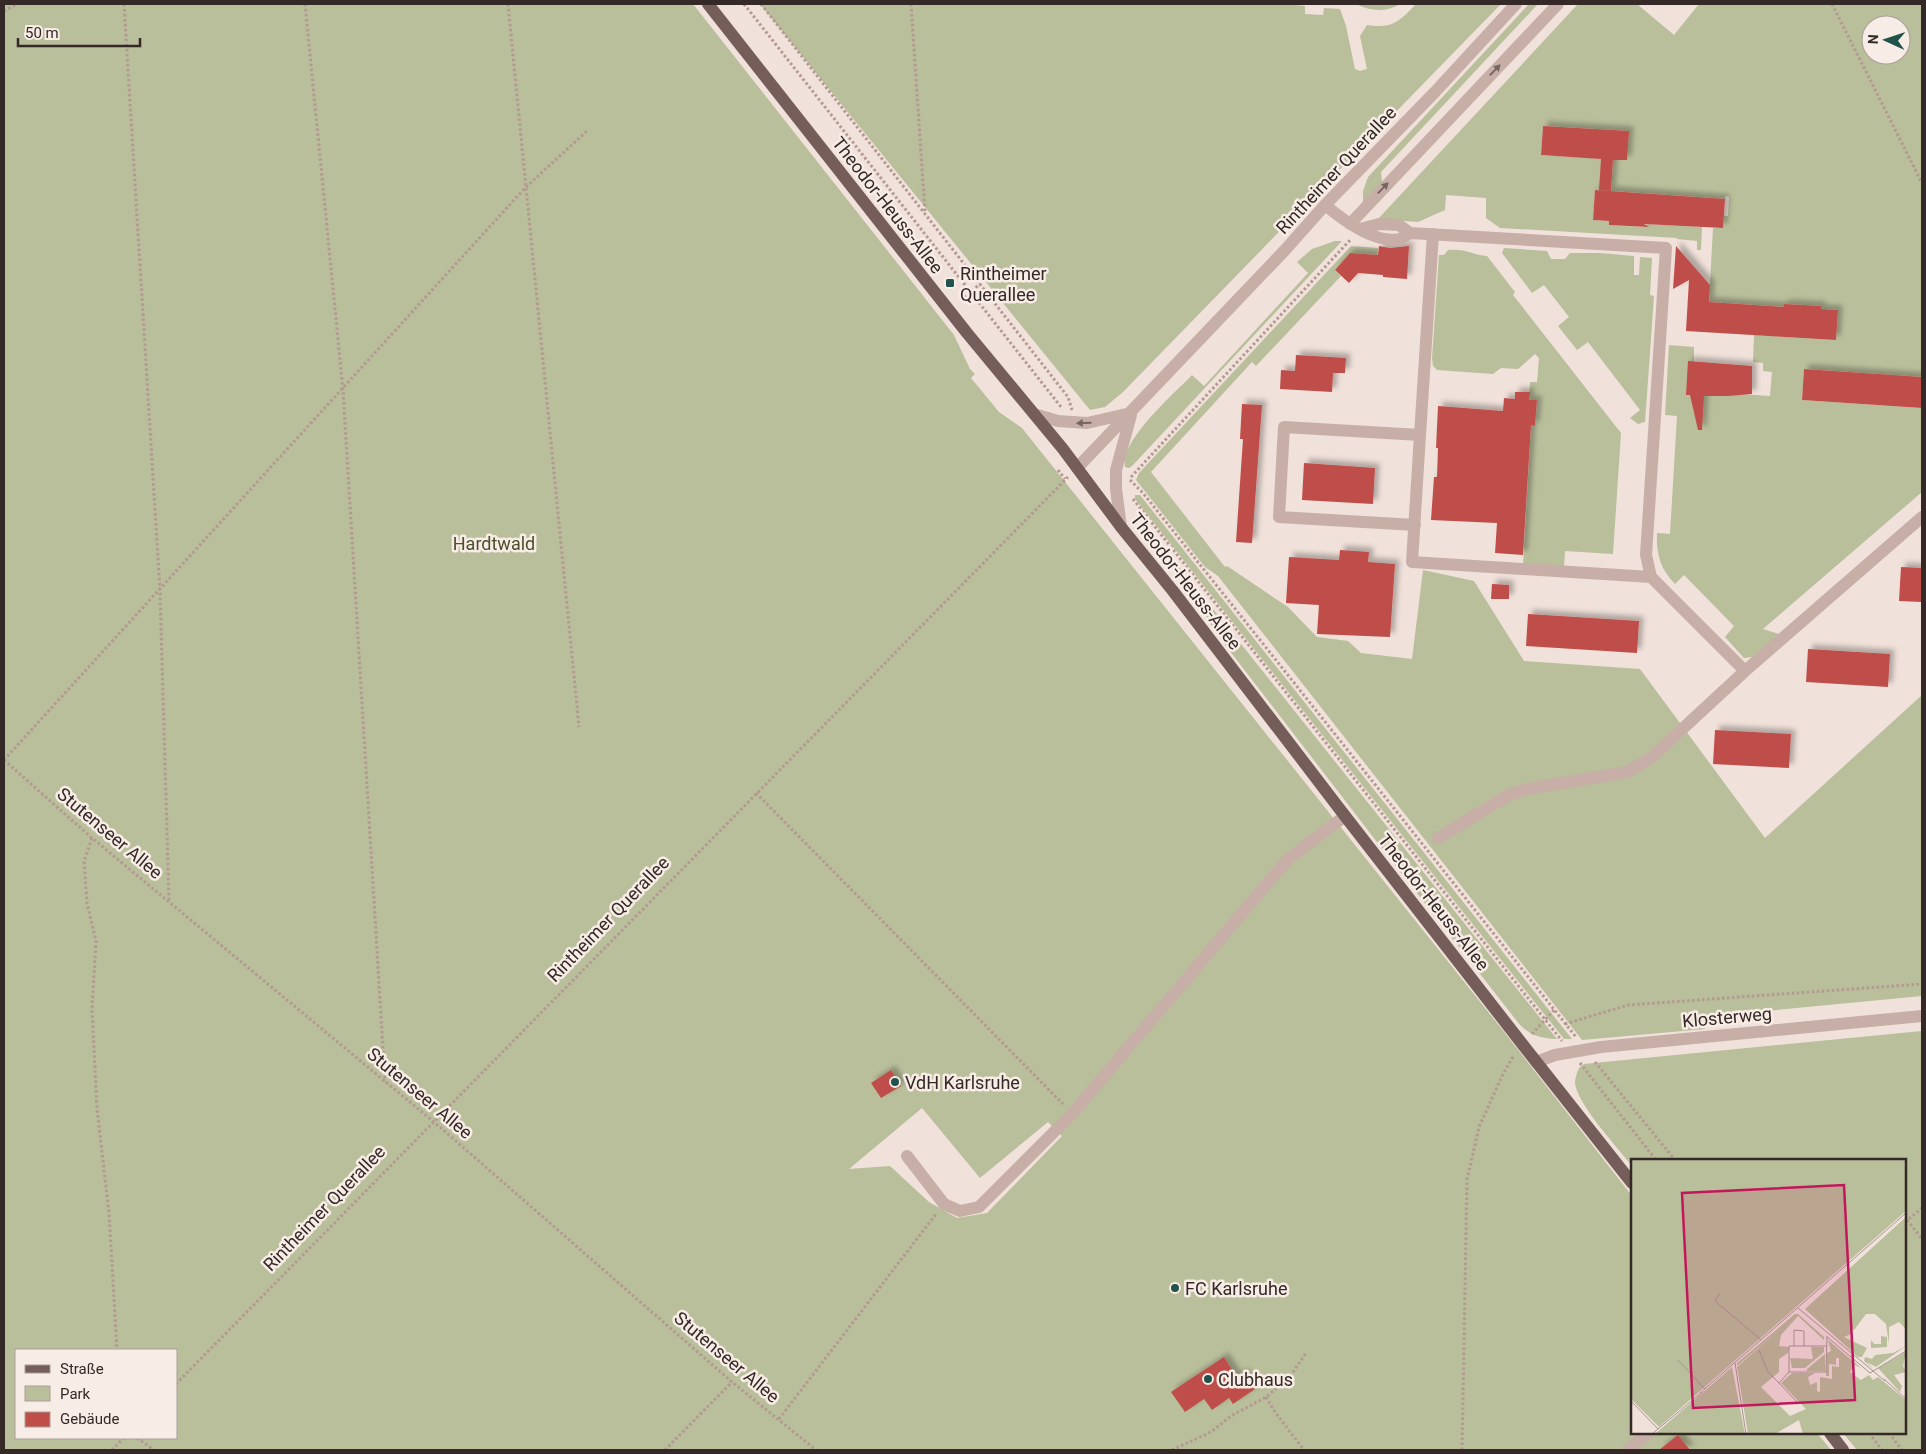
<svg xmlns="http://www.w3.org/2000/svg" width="1926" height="1454" font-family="Roboto,sans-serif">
<defs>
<filter id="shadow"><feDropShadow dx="4.5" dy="-4.5" stdDeviation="2.5" flood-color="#0004"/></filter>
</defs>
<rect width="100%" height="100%" fill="#f0e1da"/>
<path fill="#b9be9b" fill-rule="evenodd" d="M4,4H693L954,335L970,369L975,374L971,378L999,412L1022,428L1501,1028L1632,1196V1433H1817L1831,1450H4ZM922,1108L980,1178L1048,1122L1062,1136L987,1213L957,1218L929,1202L890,1166L849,1169ZM16,1350H176V1438H16Z
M760,4H1285L1305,6V14L1323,15L1324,8L1340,9L1346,26L1355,69L1360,71L1367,69L1360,36L1367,25C1392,29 1399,22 1416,4H1501L1123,392L1105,407L1090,410Z
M1356,4H1400C1386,13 1370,11 1356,4Z
M1529,4H1538L1381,172L1382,183L1363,204V191L1368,177Z
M1578,4H1637L1674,35L1699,4H1922V377L1804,369L1802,400L1922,408V492L1763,629L1779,634L1752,657L1744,658L1725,637L1734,626L1684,575L1675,584C1660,569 1656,553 1657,533L1670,534L1677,416L1665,415L1669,345L1694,347V362L1687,395H1691L1694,411L1704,396H1727L1739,394L1770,396L1772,372L1763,371V363L1753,362L1754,335L1836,340L1838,310L1821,309V306L1784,304V307L1709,302L1713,228H1723L1724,216H1728L1729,197L1725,196V199L1611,191L1613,160H1627L1628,131L1543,126L1541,155L1607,159L1604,191H1595L1593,220L1609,221L1610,225L1645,227L1646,224L1702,227L1701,250H1697V241L1677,239V238L1500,228L1486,218V198L1446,195L1445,210L1418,222L1378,219ZM1871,25H1901V55H1871Z
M1335,241H1342L1133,465L1129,468L1125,467C1120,440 1174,394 1192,375L1204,386L1308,273L1297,262L1312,249Z
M1351,246L1378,248L1377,255L1350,253L1335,270L1341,276L1256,366L1252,362L1151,472L1225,567L1227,566L1288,607L1317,637L1348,641L1361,653L1412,659L1423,570L1474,581L1524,661L1640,669L1765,838L1922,695V996L1704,1017L1705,1029L1582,1040L1218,576L1205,567L1136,480L1139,473Z
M1504,248L1547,251L1551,259H1565L1570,253H1600L1634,256V275H1639L1640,257L1652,258L1650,295L1654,296L1645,422L1638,424L1630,418L1640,410L1588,342L1577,350L1558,326L1569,317L1544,285L1532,293L1502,253Z
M1448,250C1465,248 1473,255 1487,256L1515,292L1513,295L1621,433L1613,554L1565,551L1564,567L1523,565L1531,425H1535L1537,400H1529L1530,382H1537L1539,358L1535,354L1518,369L1501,368L1493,374L1437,370L1433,366L1432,358L1439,255H1444Z
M1135,495H1140L1572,1039H1564L1135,499Z
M1173,559L1557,1039C1541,1038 1532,1036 1520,1025L1387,855L1216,633Z
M1922,1031V1450H1857L1843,1433H1905V1160H1632V1166C1618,1148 1577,1104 1575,1083C1575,1078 1577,1072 1579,1068L1584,1064Z"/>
<path fill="#bf4e49" filter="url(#shadow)" d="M1543,126L1629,131L1627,160H1613L1611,191L1599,190L1601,159L1541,155Z
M1595,190L1725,199L1723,228L1644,224L1649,227L1609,225V221L1593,220Z
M1379,246L1390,248L1409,246L1407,279L1383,277V275L1358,273L1349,283L1335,270L1350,253L1378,255Z
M1676,246L1710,285L1709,302L1784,307V304L1821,306V309L1838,310L1836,340L1686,331L1689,280L1673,289Z
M1296,355L1346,358L1345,373H1333L1332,392L1280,389L1281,370L1295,371Z
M1688,361L1752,366V394L1728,396H1704L1702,430H1698L1690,395H1686Z
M1804,369L1922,377V408L1802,400Z
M1515,392H1530L1529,400H1537L1535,426L1531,425L1523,555L1495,553L1497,523L1431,520L1434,477H1437L1438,448H1436L1438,406L1503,411L1504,398L1515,399Z
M1242,404L1262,405L1252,543L1236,542L1243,439H1240Z
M1304,463L1375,468L1373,504L1302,500Z
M1340,550L1369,552L1368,562L1395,564L1390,637L1317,634L1319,605L1286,603L1289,557L1339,560Z
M1901,567L1922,568V602L1899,601Z
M1492,584L1509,585V599H1491Z
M1528,614L1639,621L1637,653L1526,646Z
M1808,649L1890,654L1888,687L1806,682Z
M1715,730L1791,734L1789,768L1713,764Z
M891,1070L901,1086L881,1098L871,1083Z
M1224,1357L1237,1377L1244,1373L1255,1389L1233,1404L1229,1398L1212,1410L1204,1399L1185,1412L1171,1392Z
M1678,1435L1690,1450H1659Z"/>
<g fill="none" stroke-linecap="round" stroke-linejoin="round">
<path stroke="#b39991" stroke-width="3" stroke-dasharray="2.5 2.5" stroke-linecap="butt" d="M124,4L160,591L169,901
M305,4L343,390L385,1082
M508,4L579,727
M744,4L1061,407
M761,4L1068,397L1072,410
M911,4L925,212
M1832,4L1922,183
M4,11L17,4
M964,297L980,284
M1058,470L1065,479
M1131,477L1351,239
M1130,480L1143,493L1576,1037
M1133,499L1562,1041
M4,760L92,838L434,1122L732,1382L816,1450
M4,760L525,188L588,130
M756,793L1063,1104
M92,838L84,861L87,903L96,941L92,1009L97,1109L109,1213L117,1350
M1565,1024L1628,1005L1922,984
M1532,1034L1554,1010
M1595,1062L1675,1160
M1580,1063L1656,1160
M1907,1220L1922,1239
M1905,1222L1922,1208
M176,1384L1068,477
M1266,1397L1275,1412L1304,1450
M779,1419L936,1214
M1869,1433L1882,1450
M1889,1433L1902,1450
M137,1438L154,1450
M112,1450L124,1438
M665,1450L732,1382
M1172,1450L1211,1432L1231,1416L1266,1397L1289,1378L1306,1353
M1462,1450L1467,1180L1479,1127L1503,1074L1514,1055"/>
<path stroke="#c7afa7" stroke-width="12" d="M1325,205C1343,220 1375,244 1399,239C1403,238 1407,235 1410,233L1666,248L1646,555L1651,577L1745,671L1652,757L1627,772L1527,789L1509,795L1438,838
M1350,224L1558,4
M1360,229L1379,224L1399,225L1410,233
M1034,414L1058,421L1087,423L1131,413
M1420,435L1433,234
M1077,468L1285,250L1325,205L1435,92L1516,4
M1415,525L1279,517L1284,427L1420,435L1412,562L1651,577
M1121,527L1116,489V470L1131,415
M1745,671L1922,517
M1536,1062L1555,1055L1601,1047L1922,1016
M907,1156L944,1204L960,1211L979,1207L1072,1114L1288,859L1345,816
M1628,1450L1649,1433"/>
<path stroke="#755d59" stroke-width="12" d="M708,4L967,333L1063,449L1121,527L1173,591L1345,816L1523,1045L1632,1183
M1830,1433L1843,1450"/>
</g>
<defs><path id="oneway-solid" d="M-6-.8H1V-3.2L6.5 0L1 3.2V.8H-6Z" transform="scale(1.25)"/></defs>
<g fill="#766561">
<use href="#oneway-solid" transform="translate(1495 70) rotate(-46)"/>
<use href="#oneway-solid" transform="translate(1383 188) rotate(-46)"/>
<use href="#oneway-solid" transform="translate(1084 423) rotate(178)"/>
</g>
<g fill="#1f534c" stroke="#f8ece6" stroke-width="2">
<rect x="945" y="278" width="10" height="10" rx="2.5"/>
<circle cx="895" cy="1082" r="5"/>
<circle cx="1175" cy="1288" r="5"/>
<circle cx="1208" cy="1379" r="5"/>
</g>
<g text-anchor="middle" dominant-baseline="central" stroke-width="5" stroke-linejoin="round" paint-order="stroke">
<g font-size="18" fill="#342927" stroke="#f8ece6">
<text transform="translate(1336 170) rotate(-47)">Rintheimer Querallee</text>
<text transform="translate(888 205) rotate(52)">Theodor-Heuss-Allee</text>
<text transform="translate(1186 581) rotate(52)">Theodor-Heuss-Allee</text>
<text transform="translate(110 833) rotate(40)">Stutenseer Allee</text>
<text transform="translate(1434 902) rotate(52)">Theodor-Heuss-Allee</text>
<text transform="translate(608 919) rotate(-46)">Rintheimer Querallee</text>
<text transform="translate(1727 1017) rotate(-5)">Klosterweg</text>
<text transform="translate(420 1093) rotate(40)">Stutenseer Allee</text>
<text transform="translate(324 1208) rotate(-46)">Rintheimer Querallee</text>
<text transform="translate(727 1357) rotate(40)">Stutenseer Allee</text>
</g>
<g font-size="18" fill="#342927" stroke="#f8ece6" text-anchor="start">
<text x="960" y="273">Rintheimer<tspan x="960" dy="21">Querallee</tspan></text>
<text x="905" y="1082">VdH Karlsruhe</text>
<text x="1185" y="1288">FC Karlsruhe</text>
<text x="1218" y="1379">Clubhaus</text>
</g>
<g font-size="18" fill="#4b512c" stroke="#f8ece6">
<text x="494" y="543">Hardtwald</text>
</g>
</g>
<g transform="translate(1631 1159)">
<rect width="275" height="275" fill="#f0e1da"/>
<path d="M0,0H275V52L28,268L0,240ZM275,58V170L268,163L258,168V185L255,165L244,155H235L223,171L220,169V175L213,178L236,189L231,198H227L174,150ZM164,155H167L193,178V181L167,157L150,176L148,187L158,188L157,194L148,200V213L130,228L159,257L175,250L150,224L161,214H184L177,218L179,226L186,223V232L189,233V218L201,220V207L208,208V199H205V206L198,205V217H195L196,194L200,192L197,181L230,209L224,206L219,213L230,221L238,216L242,221L247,218L275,241V275H172L168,261L144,275H117L106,208L157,163L106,207V204ZM250,177L256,178V188L240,189V181L243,185H250ZM275,187L245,208L236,203L243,210L233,202L234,198L241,200L244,196L262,194ZM180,188H193V193L174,209H161L159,199L182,200ZM275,193L272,207L275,213L263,216L271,227L269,233L247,209ZM194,195V212H176V210ZM101,208L114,275H24Z" fill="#b9be9b"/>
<path fill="none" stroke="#a59792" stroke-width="1" d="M89,134L84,142L130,181M167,149L254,222M196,178L239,214L275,192M173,187H195M128,191L137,213L148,224L158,213V187H173V172L163,171V187M47,201L74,230M104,204L115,275M158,213H195L196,177M253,220L275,240M148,224L168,245M69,234L275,54M0,242L27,270M21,275L71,233"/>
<path fill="#c2185b" fill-opacity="0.15" stroke="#c2185b" stroke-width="2.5" d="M213,26L224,241L62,249L51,34Z"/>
<rect width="275" height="275" fill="none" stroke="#342927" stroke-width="2.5"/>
</g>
<rect width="1926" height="1454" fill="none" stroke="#342927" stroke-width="10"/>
<rect x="15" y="1349" width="162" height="90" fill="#f8ece6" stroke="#aa9e9a"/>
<rect x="25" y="1365" width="25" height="8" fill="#755d59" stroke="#aa9e9a"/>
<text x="60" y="1374" font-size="15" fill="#342927">Straße</text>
<rect x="25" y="1386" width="25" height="15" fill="#b9be9b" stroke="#aa9e9a"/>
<text x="60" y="1399" font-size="15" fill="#342927">Park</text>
<rect x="25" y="1412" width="25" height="15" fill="#bf4e49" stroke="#aa9e9a"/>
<text x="60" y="1424" font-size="15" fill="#342927">Gebäude</text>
<g transform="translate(1886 40) rotate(273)"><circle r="24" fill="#f8ece6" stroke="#aa9e9a"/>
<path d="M0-4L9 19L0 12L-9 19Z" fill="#1f534c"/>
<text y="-8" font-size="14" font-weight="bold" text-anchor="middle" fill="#342927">N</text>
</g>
<path d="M18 38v8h122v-8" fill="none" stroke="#342927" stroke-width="2.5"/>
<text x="25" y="38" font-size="15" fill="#342927" stroke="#f8ece6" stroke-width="4" paint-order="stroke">50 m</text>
</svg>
